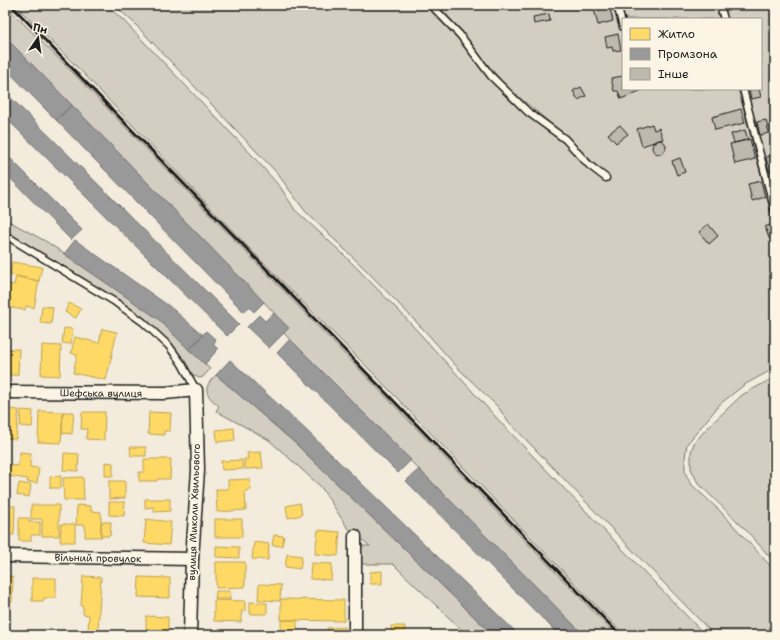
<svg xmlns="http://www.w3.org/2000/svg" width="780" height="640" font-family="'Shantell Sans',sans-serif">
<rect width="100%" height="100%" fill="#f3ecdd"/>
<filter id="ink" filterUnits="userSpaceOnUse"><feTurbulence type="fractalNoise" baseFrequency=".025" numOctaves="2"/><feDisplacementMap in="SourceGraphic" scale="8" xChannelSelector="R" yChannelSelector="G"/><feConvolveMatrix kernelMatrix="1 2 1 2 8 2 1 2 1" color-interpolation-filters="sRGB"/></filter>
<g filter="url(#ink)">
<path fill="#d3cec1" stroke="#78756e" d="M5,5L77,77L616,635H584L290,340L284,333L288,328L264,302L5,37Z
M15,5H106L123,20L251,154L281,188L295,210L341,252L400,312L504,426L705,635H624L370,370L245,244L83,73Z
M114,5H427L463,42L495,83L533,120L564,143L586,166L606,181L610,178L560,131L508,88L436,5H716L719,19H623V89H738L775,228V368L744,385L720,404L687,444L685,458V472L690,483L720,511L775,571V635H714L508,421L498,407L457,367L425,331L366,270L305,211L277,173L133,22Z
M722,5H775V201L745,89H761V19H726Z
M5,219L47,242L157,318L210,369L203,377L199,378L193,375L184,363L117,300L5,231Z
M216,375L295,443L493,635H467L393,564H359V550L361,546H370L347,527L321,487L269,440L216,411L219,406C205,395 202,388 216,375Z
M775,377V563L748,532L698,483L691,469V452L694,443L707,428L742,395Z"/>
<path fill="#ffd966" stroke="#bba050" d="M12,262L42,267L39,281L10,275Z
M16,276L39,281L34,308L26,306L25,310L5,307L8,284L14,285Z
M69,303L81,309L76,318L65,312Z
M42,306L53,307L51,324L40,323Z
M64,328L73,329L71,344L62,343Z
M102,329L117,332L106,380L73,373L77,355L71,353L75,337L99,343Z
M5,343V349H19L18,375H5Z
M42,345L61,346L60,376L41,375Z
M5,409L19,410L16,439L5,438Z
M21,410L33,411L32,427L20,426Z
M39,411L63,412L61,443L38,442Z
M63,412H74L72,434L62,433Z
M82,412H105L104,440L86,439L87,429H81Z
M149,412L171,413L170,431H164V435L148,434Z
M234,428L235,440L217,442L216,430Z
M130,447H146V456H131Z
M20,452L31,453L30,467L39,468L37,483L27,482L28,479L8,476L9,465L18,466Z
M261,452L263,468L245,469L244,459H248L247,453Z
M64,453L79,454L78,471L63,470Z
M144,459H171L170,479H158L157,481H139V472H144Z
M242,460L243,469L222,470L221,461Z
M105,462L113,463V476H105Z
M61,476V488H50V477Z
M83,477L84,500H64L63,478Z
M250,479L251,490L245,491L246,510L217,512L216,489H228V480Z
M109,481H125V498L109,499Z
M19,483L31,485L29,497L17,495Z
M145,499H170V511L154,512V507L145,508Z
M109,502H125L124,516L109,515Z
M300,503L302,515L288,518L286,506Z
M31,505H59V536H42V519H31Z
M77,505L91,506V511L101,512V537H85V525H76Z
M5,506H15L14,535H5Z
M19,518H29V522H40V535H31V541H19Z
M146,519L171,522L169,545L144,543Z
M215,519H242V537H215Z
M101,522H111L110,536H101Z
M61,524H75V542H60Z
M318,530L340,532L338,556L315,554Z
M274,535L284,536L282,546L272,545Z
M254,542L269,544L268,560L252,559Z
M216,546L239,547V558L216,557Z
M287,554L302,556L300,569L285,567Z
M216,562H245V587L216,588Z
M311,563L332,564L331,580L310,579Z
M382,571V584H370V572Z
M5,576L13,577L12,602H5Z
M83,576L101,577L98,631L88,630L89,615L83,614V606H81Z
M139,577L170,578V598L138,597Z
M32,578H56V598H44V601H32Z
M259,584L281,585L280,601L258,600Z
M216,591H230V599H215Z
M281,599L344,600V621L281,620Z
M214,600L245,601V611L242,610L241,622L214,621Z
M250,602L267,603V614H250Z
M146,616L168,617V635H146Z
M281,620H297V635H281Z
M391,626H405V634L391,633Z
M345,627V635H328L327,628Z
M5,632H15L14,635H5Z"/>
<path fill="#999" stroke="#747474" d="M5,37L72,105L56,120L5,68Z
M5,92L239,324L227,336L5,117Z
M72,105L264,302L254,312L249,307L244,312L56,120Z
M5,153L82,230L71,240L5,173Z
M75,240L169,306L203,335L189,350L157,318L64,254Z
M274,313L289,328L269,348L247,327L259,315L265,321Z
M206,331L216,340L213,344L218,349L205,364L189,350Z
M290,339L411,460L398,473L277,353Z
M230,360L307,431L519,635H493L295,443L216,375Z
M419,469L584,635H559L406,481Z"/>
<path fill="#beb9ae" stroke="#1c1c1c" d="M593,5H609L613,21L598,25Z
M549,14L550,21L534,24L533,17Z
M618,34L621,50L613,51L612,47L607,48L605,37Z
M623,76V89L642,90L621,99L618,91H614L611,78Z
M581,87L586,96L578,100L573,91Z
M749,89H759L761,97L751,99Z
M741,109L745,123L715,130L712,117Z
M766,120L769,133L760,135L757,122Z
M652,124L654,130L659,128L663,139L642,146L637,129Z
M620,125L628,134L616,143L608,134Z
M745,130L748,140L734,143L731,134Z
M750,139L755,159L735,164L730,144Z
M652 147a7 7 0 1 1 14 0a7 7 0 1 1-14 0Z
M775,155V172L774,173V170L769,171L766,157Z
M680,158L685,172L677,175L672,161Z
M761,181L765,197L752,201L748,184Z
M708,224L718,236L709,244L699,232Z
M772,224L775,236L769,238L765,227Z"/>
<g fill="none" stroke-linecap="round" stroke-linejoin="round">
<g stroke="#1c1c1c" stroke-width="9">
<path id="lane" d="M431,5L460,35L491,76L528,112L565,139L589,165L606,178
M617,5L623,27
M720,5L724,19
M743,89L775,212
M5,235L115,302L143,322L169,346L182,364L196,390"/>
</g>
<g stroke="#1c1c1c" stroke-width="15">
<g id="street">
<path id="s1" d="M5,392L165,393L196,390L198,470L192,559L190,635"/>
<path id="s2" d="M5,556L192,559"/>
<path d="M355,635V536"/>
</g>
</g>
<use href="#lane" stroke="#fcf5e5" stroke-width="6"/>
<use href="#street" stroke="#fcf5e5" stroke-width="12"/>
<path stroke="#1c1c1c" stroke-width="3" d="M11,5L620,635"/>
</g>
</g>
<g text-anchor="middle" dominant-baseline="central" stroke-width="4" stroke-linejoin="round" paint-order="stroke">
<g font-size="10" fill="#1c1c1c" stroke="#fcf5e5">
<text stroke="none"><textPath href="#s1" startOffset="96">Шефська вулиця</textPath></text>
<text transform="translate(194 512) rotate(-88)">вулиця Миколи Хвильового</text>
<text stroke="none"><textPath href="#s2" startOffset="93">Вільний провулок</textPath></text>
</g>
</g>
<rect width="780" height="640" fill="none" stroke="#fcf5e5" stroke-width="20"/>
<rect x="10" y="10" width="760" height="620" fill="none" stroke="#1c1c1c" stroke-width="1.5" filter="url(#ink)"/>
<rect x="622" y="18" width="140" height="72" fill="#fcf5e5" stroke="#a29e95"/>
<rect x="630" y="28" width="20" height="12" fill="#ffd966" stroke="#a29e95"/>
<text x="658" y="38" font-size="12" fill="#1c1c1c">Житло</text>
<rect x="630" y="48" width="20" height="12" fill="#999999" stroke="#a29e95"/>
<text x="658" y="58" font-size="12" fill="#1c1c1c">Промзона</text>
<rect x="630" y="68" width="20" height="12" fill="#beb9ae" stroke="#a29e95"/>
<text x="658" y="78" font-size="12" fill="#1c1c1c">Інше</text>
<g transform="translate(38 38) rotate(13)" stroke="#fcf5e5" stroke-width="3" paint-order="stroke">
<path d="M0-3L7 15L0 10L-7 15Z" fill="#1c1c1c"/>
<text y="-6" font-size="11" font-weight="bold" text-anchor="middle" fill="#1c1c1c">Пн</text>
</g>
</svg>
